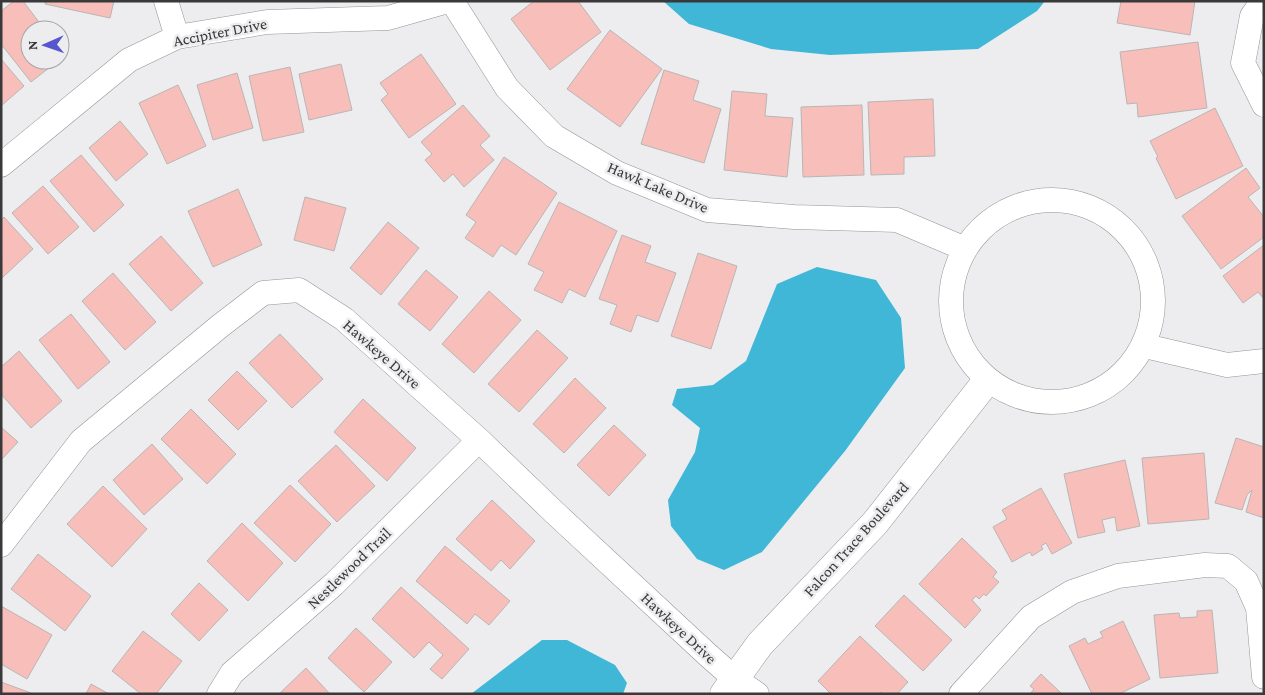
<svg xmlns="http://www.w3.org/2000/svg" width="1265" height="695" font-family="'Crimson Pro',serif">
<rect width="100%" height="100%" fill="#ededef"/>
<path fill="#40b7d7" d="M663,1H1045L1037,11L978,49L830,55L771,49L689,24Z
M817,267L876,280L901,318L905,368L845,451L762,552L724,570L697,559L671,526L668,500L695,452L700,428L672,405L677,389L713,385L746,361L777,284Z
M542,640H567L615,665L627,683L623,694H471Z"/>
<path fill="#f8beba" stroke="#b8b6b6" d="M14,1H23L45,30H30V60H59L31,82L1,44V11Z
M46,1H114L110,18L45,4Z
M534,1H578L601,32L550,70L511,19Z
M1121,1H1195L1190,35L1117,23Z
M610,30L662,69L620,127L567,89Z
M1198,42L1207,108L1138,117L1137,103L1127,104L1120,52Z
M421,54L456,104L409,138L381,100L388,94L380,83Z
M1,59L24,86L1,106Z
M341,64L352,110L309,120L299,74Z
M290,67L304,132L263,141L249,76Z
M664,70L699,81L693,100L721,109L704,163L641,144Z
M237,73L253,128L213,140L197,85Z
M178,85L206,146L167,164L139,103Z
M732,91L767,94L765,116L793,118L787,177L724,170Z
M933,99L935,156L904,157V174L871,175L868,102Z
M463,105L490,136L480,145L494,160L464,187L453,174L444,182L425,160L432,154L421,142Z
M862,105L864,175L803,177L801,107Z
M1215,108L1243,166L1176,199L1156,158L1158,157L1150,141Z
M120,121L148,154L116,181L89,148Z
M81,155L124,205L94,232L50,181Z
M504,157L557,193L516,255L501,245L493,257L465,238L476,222L466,215Z
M1246,168L1260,188L1248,197L1264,217V237L1221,269L1182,216Z
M43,186L79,227L48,254L12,213Z
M238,189L262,245L213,267L188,211Z
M305,197L346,208L334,251L294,240Z
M559,202L617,231L585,297L569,289L562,303L534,290L544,272L528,264Z
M4,217L33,249L2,278L1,220Z
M388,222L419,248L381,295L350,268Z
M622,235L651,246L645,262L676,273L658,322L637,315L631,332L610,324L617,305L599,299Z
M161,236L203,283L171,311L129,264Z
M1264,245V299L1258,292L1243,303L1223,276Z
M698,253L737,266L711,349L671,336Z
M426,270L458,297L430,331L398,304Z
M113,273L156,322L125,350L82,301Z
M489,291L521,320L474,373L442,344Z
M71,314L110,362L78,389L39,340Z
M537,330L568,358L519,412L488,384Z
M280,334L323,379L292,408L249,363Z
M19,351L62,401L31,428L1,394V367Z
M237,371L267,401L238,430L208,400Z
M575,378L606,408L564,453L533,424Z
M363,399L416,448L387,481L334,432Z
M191,409L236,454L207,484L161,439Z
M614,425L646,455L609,496L577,465Z
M1,427L18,442L1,460Z
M1236,438L1264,447V518L1246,512L1252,490L1247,495L1242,510L1215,503Z
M152,444L183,479L144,515L113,480Z
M336,445L375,486L337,522L298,481Z
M1204,453L1209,519L1148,524L1142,458Z
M1125,460L1140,526L1117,531L1115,517L1102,520L1105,532L1078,538L1064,474Z
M290,485L331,524L295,562L254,523Z
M103,486L147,529L112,567L67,524Z
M1041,488L1072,543L1052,554L1046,543L1041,546L1043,549L1032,556L1030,552L1012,562L993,527L1007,519L1002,510Z
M492,500L535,541L510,569L501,560L491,571L456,539Z
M242,523L283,563L248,601L207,561Z
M962,538L997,572L993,577L999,582L986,596L984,594L979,599L976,596L972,600L981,610L965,628L919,584Z
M445,546L510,601L489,625L475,614L467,624L416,581Z
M38,554L91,596L65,631L11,589Z
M199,583L228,610L199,641L171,614Z
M401,587L469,649L442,679L430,669L443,655L429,642L414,658L372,619Z
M904,595L952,640L923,671L875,626Z
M1,606L52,635L27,679L1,664Z
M1212,610L1218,673L1160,678L1154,615L1179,613L1180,618L1197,617V611Z
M1123,621L1150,679L1119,694H1092L1069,646L1085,638L1088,644L1103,637L1100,632Z
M356,628L392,662L364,692L328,658Z
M143,631L182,661L156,694H141L112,671Z
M860,636L908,682L897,694H883L881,692L879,694H831L818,681Z
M306,668L330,694H279Z
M1041,674L1062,694H1030L1034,689L1030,686Z
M1,682L31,693L30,694H1Z
M91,684L109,694H86Z"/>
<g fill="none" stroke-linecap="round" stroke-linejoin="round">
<g stroke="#939496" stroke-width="25">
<path id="street" d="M166,1L177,37
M452,1L507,88L554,136L617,173L707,210L794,217L897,220L963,248
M1263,1L1252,16L1243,63L1264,105
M1,165L129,60L177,37L267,22L388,18L448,1
M951 301a101 101 0 1 1 202 0a101 101 0 1 1-202 0Z
M1145,346L1227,365L1264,361
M1,545L81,441L220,326L263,293L299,290L344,319L479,440L555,513L709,656L734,678L757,694
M219,694L232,673L334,584L479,440
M961,694L1031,617L1072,592L1118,576L1205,565L1228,566L1246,581L1258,608L1264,677"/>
</g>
<g stroke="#939496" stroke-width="29">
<path id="secondary" d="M724,694L760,644L875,523L986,382"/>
</g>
<use href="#street" stroke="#fff" stroke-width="24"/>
<use href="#secondary" stroke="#fff" stroke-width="28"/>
</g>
<g text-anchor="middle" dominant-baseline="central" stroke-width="5" stroke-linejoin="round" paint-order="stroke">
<g font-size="16" fill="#39393a" stroke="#ededef">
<text transform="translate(220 32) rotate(-11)">Accipiter Drive</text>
<text transform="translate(658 187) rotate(23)">Hawk Lake Drive</text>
<text transform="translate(382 354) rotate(41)">Hawkeye Drive</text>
<text transform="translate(856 539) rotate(-48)">Falcon Trace Boulevard</text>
<text transform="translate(349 568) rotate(-44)">Nestlewood Trail</text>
<text transform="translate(679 628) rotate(43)">Hawkeye Drive</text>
</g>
</g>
<rect width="1265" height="695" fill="none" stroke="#39393a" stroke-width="5"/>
<g transform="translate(45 45) rotate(268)"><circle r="24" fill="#ededef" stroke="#a5a5a7"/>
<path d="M0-4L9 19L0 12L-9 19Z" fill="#5856ce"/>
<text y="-8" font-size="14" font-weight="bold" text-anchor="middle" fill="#39393a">N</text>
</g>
</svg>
